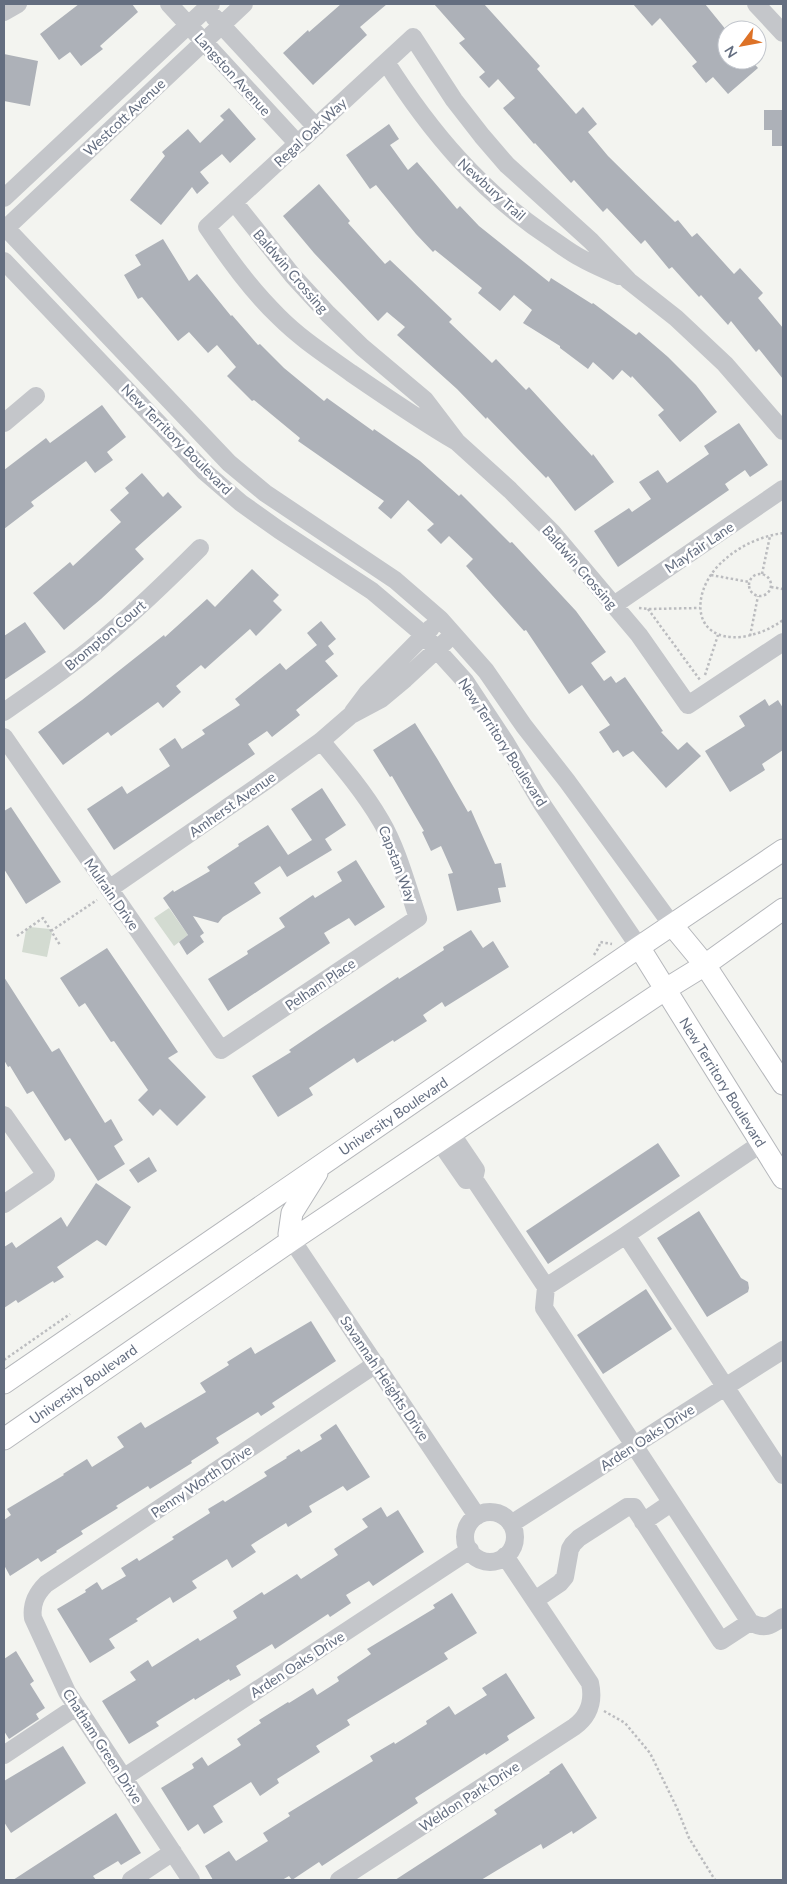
<svg xmlns="http://www.w3.org/2000/svg" width="787" height="1884" font-family="Lato,sans-serif">
<rect width="100%" height="100%" fill="#f3f4f0"/>
<path fill="#d3dbd1" d="M169,908L188,935L174,946L154,918Z
M30,927L50,929L52,933L47,957L22,952L26,930Z"/>
<path fill="#adb1b8" d="M79,4H132L138,12L100,46L103,49L81,66L70,52L59,60L40,34Z
M341,4H387L360,27L367,35L313,85L283,53L308,30L309,32Z
M434,4H484L540,66L537,69L576,114L583,107L597,124L588,132L608,156L675,222L678,220L692,237L697,233L734,274L740,268L763,293L758,298L783,328V379L759,349L756,352L731,321L728,325L701,295L699,297L672,267L669,269L645,240L641,244L607,208L603,212L574,180L571,183L535,143L534,144L503,108L515,98L498,79L489,88L479,77L485,72L459,43L465,39Z
M633,4H705L727,31V60H751L758,68L728,94L713,77L706,83L692,66L697,62L660,18L652,26Z
M4,54L38,61L30,106L4,101Z
M229,108L256,139L230,163L222,154L200,172L209,183L197,194L192,187L161,225L130,200L165,156L162,152L188,129L200,143L224,120L220,116Z
M764,110H783V146H772V130H764Z
M389,124L399,139L390,145L408,170L417,162L457,209L460,206L479,226L549,282L551,278L592,304L593,303L636,335L639,332L668,357L696,385L717,412L680,442L658,415L664,410L632,376L631,378L622,370L613,380L593,362L588,369L560,348V346L523,323L532,310L514,295L500,311L478,293L482,288L435,250L433,252L416,234L376,185L370,189L346,155Z
M319,184L350,221L348,223L385,264L390,260L452,319L449,322L492,363L496,359L526,390L529,387L592,456L593,454L614,482L575,511L548,476L546,478L487,417L486,419L457,389L397,335L405,327L387,312L378,321L314,253L283,216Z
M163,239L189,281L197,274L231,316L232,315L258,345L260,344L284,368L324,401L327,398L373,431L374,429L420,461L459,496L461,494L510,543L512,542L576,611L606,652L591,663L604,681L611,676L616,683L625,677L663,731L661,732L678,750L687,742L701,756L666,788L633,751L623,757L618,750L613,753L599,732L610,725L582,685L569,694L526,630L524,631L466,566L473,559L449,536L441,544L427,530L434,524L408,500L391,519L378,508L384,501L298,441L300,438L254,400L252,401L227,376L236,367L217,345L208,353L189,332L178,341L142,297L138,299L124,275L141,265L135,255Z
M102,405L126,437L107,452L113,460L95,473L86,461L31,502L34,506L4,529V470L46,438L50,443Z
M739,423L768,465L750,477L745,470L725,484L729,490L618,567L594,531L629,508L632,512L651,499L639,482L658,470L667,483L709,454L704,446Z
M142,473L163,497L168,492L182,507L135,549L144,559L101,599L64,630L33,593L70,562L73,566L121,522L110,510L129,493L125,488Z
M252,569L279,595L273,601L282,610L256,636L250,629L205,669L201,665L176,686L181,692L163,708L158,702L111,736L108,732L63,765L38,732L82,700L164,635L165,637L207,599L215,607Z
M321,621L336,639L328,646L334,654L325,661L338,676L296,710L300,715L272,737L267,731L248,744L255,754L114,850L87,809L122,786L127,794L170,766L159,749L175,738L182,749L205,734L202,730L240,705L235,699L280,663L286,670L317,645L307,633Z
M25,622L46,652L4,680V636Z
M765,699L769,706L778,700L783,708V750L762,764L765,770L730,792L705,751L745,726L739,716Z
M415,723L438,760L468,812L471,810L495,864L501,863L506,887L498,888L501,902L457,911L448,874L453,873L441,846L431,851L422,832L424,831L392,776L390,777L373,750Z
M322,788L346,825L325,839L332,850L287,877L280,866L254,883L261,893L223,917L218,923L193,916L204,933L200,936L204,942L187,955L179,942L188,935L163,898L173,890L174,892L210,871L207,867L239,846L238,844L268,825L288,855L312,840L291,809Z
M11,807L61,882L26,904L4,869V811Z
M356,860L385,907L355,926L349,918L324,933L330,943L228,1011L208,979L248,954L247,951L285,927L279,918L313,895L315,898L342,881L337,872Z
M471,930L483,948L493,941L509,967L445,1007L442,1002L423,1015L427,1021L394,1042L393,1040L357,1063L354,1058L309,1088L313,1095L278,1117L252,1076L291,1052L289,1050L320,1029L398,977L399,979L444,950L443,947Z
M107,948L178,1052L168,1058L206,1097L177,1126L160,1109L153,1116L138,1100L148,1090L114,1041L111,1042L85,1003L79,1007L60,978Z
M4,977L52,1052L59,1048L105,1123L111,1119L123,1140L114,1146L125,1164L98,1181L70,1138L65,1141L33,1091L27,1094L10,1066L8,1067L4,1060Z
M658,1143L680,1176L548,1264L526,1231Z
M149,1157L157,1171L138,1183L129,1170Z
M96,1183L131,1207L106,1246L97,1240L57,1267L64,1277L54,1283L53,1281L18,1303L16,1300L4,1308V1247L12,1242L16,1248L61,1217L67,1227Z
M699,1211L741,1278L748,1282L749,1288L748,1292L707,1317L657,1238Z
M646,1289L672,1329L603,1374L577,1335Z
M311,1321L336,1361L272,1403L275,1407L261,1416L258,1412L216,1438L219,1443L191,1461L192,1463L150,1489L148,1486L116,1506L118,1508L81,1531L83,1534L56,1551L57,1552L41,1562L38,1558L10,1576L4,1565V1520L11,1515L7,1509L64,1475L63,1474L87,1459L92,1467L124,1447L117,1437L141,1422L145,1428L206,1392L200,1383L229,1365L227,1362L251,1347L255,1354Z
M336,1424L370,1477L347,1491L343,1486L309,1506L312,1512L288,1527L286,1523L251,1545L256,1552L232,1568L227,1559L192,1581L197,1588L173,1603L170,1597L136,1619L138,1621L109,1639L115,1648L90,1663L57,1609L86,1592L85,1590L97,1582L102,1590L126,1576L121,1568L137,1558L139,1561L174,1539L172,1537L210,1513L208,1509L223,1500L225,1502L267,1476L264,1472L287,1458L286,1457L299,1449L301,1452L322,1439L320,1435Z
M381,1507L387,1517L398,1510L424,1552L373,1586L369,1581L346,1595L351,1603L330,1617L328,1614L275,1649L272,1644L236,1666L241,1675L230,1681L229,1679L195,1700L194,1698L156,1722L159,1726L129,1744L102,1701L136,1680L130,1672L148,1660L152,1667L198,1638L200,1641L237,1618L233,1611L262,1592L264,1595L297,1574L301,1579L338,1555L334,1549L368,1527L362,1519Z
M452,1593L477,1633L444,1653L448,1659L347,1720L350,1725L316,1746L320,1752L277,1779L279,1783L260,1796L251,1782L213,1806L223,1822L204,1834L198,1824L188,1831L161,1788L194,1768L192,1764L202,1757L208,1766L241,1745L237,1739L261,1723L259,1720L288,1702L289,1703L313,1688L317,1695L339,1681L337,1677L371,1654L367,1649L435,1608L433,1605Z
M16,1651L34,1681L30,1684L45,1708L36,1714L39,1719L9,1739L4,1731V1659Z
M506,1673L535,1718L507,1736L509,1740L486,1755L485,1753L415,1798L418,1803L322,1866L319,1862L292,1880L289,1876L282,1880H213L205,1866L229,1851L236,1861L268,1841L263,1833L290,1816L288,1813L373,1761L370,1756L394,1742L395,1744L427,1724L426,1721L449,1706L455,1715L487,1695L482,1688Z
M63,1746L86,1783L11,1833L4,1822V1781Z
M562,1763L597,1818L573,1834L572,1831L543,1849L541,1844L481,1880H395L497,1814L494,1810L550,1773L549,1772Z
M116,1813L141,1853L121,1865L118,1861L93,1876L96,1880H13Z"/>
<g fill="none" stroke-linecap="round" stroke-linejoin="round">
<g stroke="#b5b7bb" stroke-width="23">
<path id="major" d="M672,925L705,965L783,1084
M639,947L783,1178
M292,1240L289,1234L292,1213L317,1173
M4,1383L639,947L783,850
M4,1439L292,1240L666,989L705,965L783,909"/>
</g>
<path stroke="#bbbcbf" stroke-width="2.5" stroke-dasharray="2.5 2.5" stroke-linecap="butt" d="M783,533C757,537 735,548 717,567C691,596 693,641 741,637C756,635 771,629 783,620
M749 585a11 11 0 1 1 22 0a11 11 0 1 1-22 0Z
M762,574L770,536
M711,575L749,582
M771,587L783,589
M639,608L648,609L700,608
M648,609L700,680
M750,636L758,596
M705,675L718,635
M51,931L97,900
M17,936L43,918L60,945
M594,955L599,947L600,942L612,944
M4,1360L70,1314
M604,1711L625,1723L650,1753L677,1808L689,1838L715,1880"/>
<path stroke="#c4c6ca" stroke-width="18" d="M169,4L298,144
M756,4L783,33
M4,12L18,4
M214,17L316,127
M386,62C431,133 482,193 552,239C562,246 571,253 581,258C593,265 606,270 619,276
M4,198L211,4
M234,202L293,276L328,314L362,347L425,400L457,442L510,490L552,532L639,635L688,705L783,642
M4,226L229,463L265,493L395,580L440,619L486,671L524,726L567,781L672,925
M4,230L244,4
M4,261L205,472L241,503L279,530L372,591L424,635L437,650L465,681L506,743L542,804L639,947
M4,423L36,396
M457,442C421,421 386,397 351,373C326,355 301,339 279,317C251,290 229,259 207,227L413,37L454,100L482,136L507,165L591,241L629,281L676,318L725,364L783,431
M614,605L783,489
M4,712C38,688 73,665 105,637C138,609 169,579 200,548
M353,712L368,692L431,628
M4,737L221,1050L418,918C407,886 398,850 381,821C364,792 342,766 321,741
M109,889L267,780L321,741L351,715L381,699L405,679L446,641
M4,1115L46,1175L4,1204
M451,1133L476,1170L474,1179
M439,1141L466,1180L474,1179L546,1287L544,1308L750,1622C765,1630 770,1626 783,1617
M762,1143L626,1235L783,1475
M292,1240L477,1516
M546,1287L626,1235
M465 1537a25 25 0 1 1 50 0a25 25 0 1 1-50 0Z
M643,1522L671,1503
M511,1524L783,1350
M535,1600L560,1583L565,1577L570,1549L573,1544L579,1538L627,1507H634L721,1641L750,1622
M4,1755L76,1707
M123,1778L470,1550
M131,1880L173,1852
M191,1880L67,1692L33,1618C31,1604 36,1594 46,1584L376,1364
M339,1880L574,1727C589,1716 594,1701 590,1683L505,1556"/>
<use href="#major" stroke="#fff" stroke-width="21"/>
</g>
<g text-anchor="middle" dominant-baseline="central" stroke-width="5" stroke-linejoin="round" paint-order="stroke">
<g font-size="14" fill="#646e80" stroke="#fff">
<text transform="translate(233 74) rotate(48)">Langston Avenue</text>
<text transform="translate(124 117) rotate(-43)">Westcott Avenue</text>
<text transform="translate(310 132) rotate(-43)">Regal Oak Way</text>
<text transform="translate(492 189) rotate(42)">Newbury Trail</text>
<text transform="translate(291 271) rotate(49)">Baldwin Crossing</text>
<text transform="translate(177 439) rotate(45)">New Territory Boulevard</text>
<text transform="translate(699 547) rotate(-34)">Mayfair Lane</text>
<text transform="translate(580 567) rotate(49)">Baldwin Crossing</text>
<text transform="translate(105 635) rotate(-40)">Brompton Court</text>
<text transform="translate(503 742) rotate(57)">New Territory Boulevard</text>
<text transform="translate(232 804) rotate(-35)">Amherst Avenue</text>
<text transform="translate(398 864) rotate(69)">Capstan Way</text>
<text transform="translate(112 894) rotate(55)">Mulrain Drive</text>
<text transform="translate(320 984) rotate(-34)">Pelham Place</text>
<text transform="translate(723 1082) rotate(58)">New Territory Boulevard</text>
<text transform="translate(393 1116) rotate(-34)">University Boulevard</text>
<text transform="translate(385 1378) rotate(56)">Savannah Heights Drive</text>
<text transform="translate(83 1384) rotate(-35)">University Boulevard</text>
<text transform="translate(647 1437) rotate(-33)">Arden Oaks Drive</text>
<text transform="translate(201 1481) rotate(-34)">Penny Worth Drive</text>
<text transform="translate(297 1664) rotate(-33)">Arden Oaks Drive</text>
<text transform="translate(103 1746) rotate(57)">Chatham Green Drive</text>
<text transform="translate(469 1796) rotate(-33)">Weldon Park Drive</text>
</g>
</g>
<rect width="787" height="1884" fill="none" stroke="#646e80" stroke-width="10"/>
<g transform="translate(742 45) rotate(238)"><circle r="24" fill="#ffffff" stroke="#c1c5cc"/>
<path d="M0-4L9 19L0 12L-9 19Z" fill="#dd7227"/>
<text y="-8" font-size="14" font-weight="bold" text-anchor="middle" fill="#646e80">N</text>
</g>
</svg>
